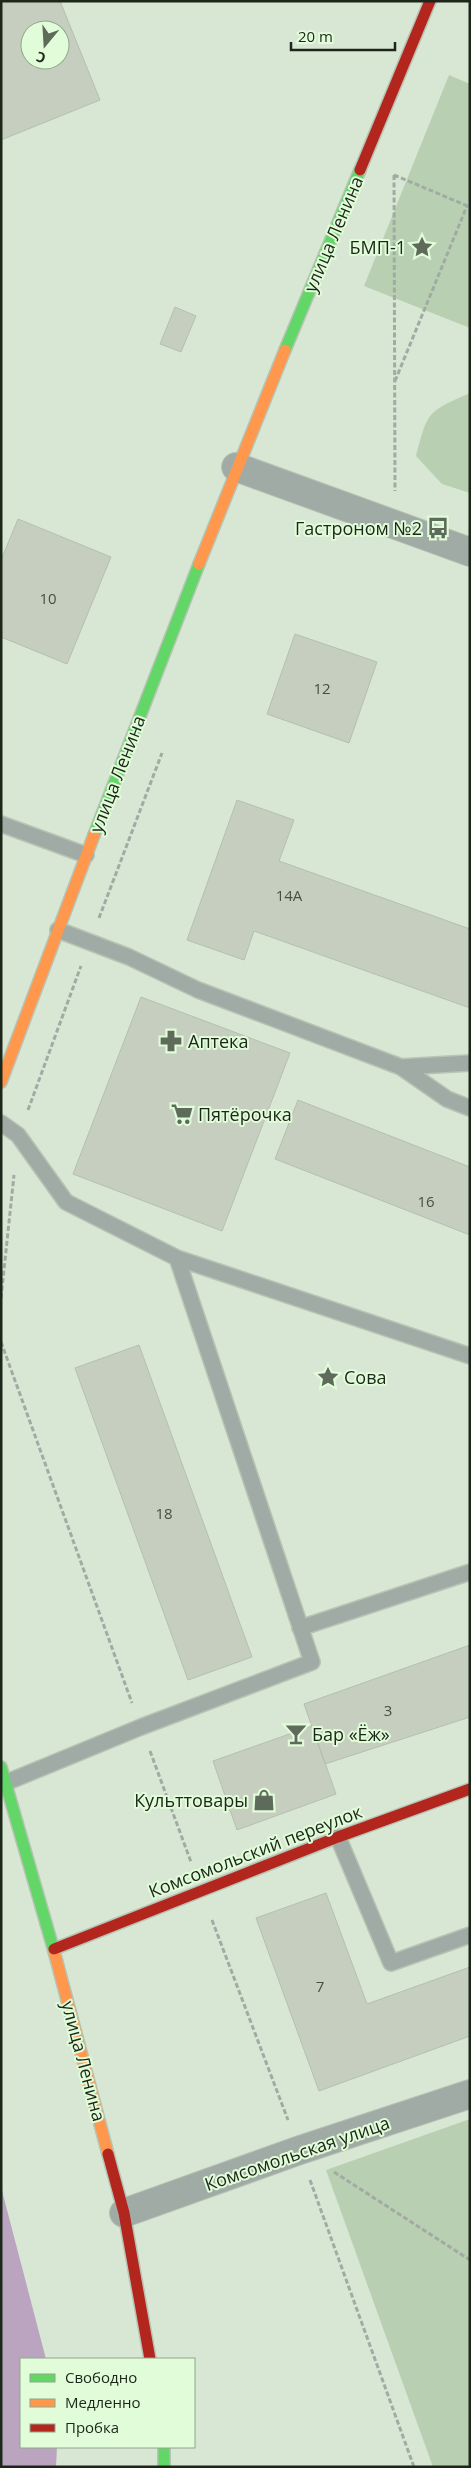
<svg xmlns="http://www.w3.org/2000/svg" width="471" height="2468" font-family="'Open Sans',sans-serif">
<rect width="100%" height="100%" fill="#d8e7d4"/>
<path fill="#b9cfb2" d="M449,75L470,84V328L364,286Z
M470,393V493L442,484L416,456C428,411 427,412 470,393Z
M470,2119V2467H433L326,2170Z"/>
<path fill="#bba4c0" d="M1,2187L46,2359H21V2447H57L56,2467H1Z"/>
<path fill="#c6cfbf" stroke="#b6bfaf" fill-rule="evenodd" d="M1,1H60L100,100L1,140ZM30,30H60V60H30Z
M175,307L196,316L181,352L160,344Z
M18,519L111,557L67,664L1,637V560Z
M295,634L377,662L349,743L267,714Z
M237,800L294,820L279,861L470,929V1008L254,931L244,960L187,940Z
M141,997L290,1053L222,1231L73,1174Z
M298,1100L470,1167V1235L275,1159Z
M139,1345L252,1657L188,1680L75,1368Z
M470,1645V1717L325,1764L304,1704Z
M312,1726L336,1794L237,1830L213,1761Z
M326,1893L367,2004L470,1967V2036L319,2091L256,1918Z"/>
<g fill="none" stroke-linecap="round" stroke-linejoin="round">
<g stroke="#b7c3b4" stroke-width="18">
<path id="lane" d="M1,824L86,855
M58,930L129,957L198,990L401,1067L470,1063
M401,1067L447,1099L470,1108
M1,1123L18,1135L66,1202L177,1258L470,1356
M300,1628L470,1572
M5,1783L141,1727L312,1662L177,1258
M338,1837L391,1963L470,1935"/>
</g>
<g stroke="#b7c3b4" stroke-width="30">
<path id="street" d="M236,467L470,552
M124,2213L300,2150L470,2094"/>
</g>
<g stroke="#b7c3b4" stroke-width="14">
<path id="fast" d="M285,350L360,170
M94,835L199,564
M1,1767L54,1951
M164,2447V2467"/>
</g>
<g stroke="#b7c3b4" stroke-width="14">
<path id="slow" d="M199,564L285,350
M1,1082L94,835
M54,1951L108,2154"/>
</g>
<g stroke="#b7c3b4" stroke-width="14">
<path id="jam" d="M360,170L430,1
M54,1949L338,1837L470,1789
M108,2154L124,2213L150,2359"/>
</g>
<path stroke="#a1aba3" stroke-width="3" stroke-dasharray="5 2.5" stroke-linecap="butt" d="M394,175L395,491
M394,175L470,207
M395,381L467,206
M99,918L162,753
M28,1110L81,966
M1,1298L14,1175
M1,1342L132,1703
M150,1751L191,1862
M212,1920L288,2120
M334,2172L470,2260
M310,2180L414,2467"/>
<use href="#lane" stroke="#a1aba6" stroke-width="15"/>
<use href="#street" stroke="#a1aba6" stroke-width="28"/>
<use href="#fast" stroke="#63d668" stroke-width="11"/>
<use href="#slow" stroke="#ff974d" stroke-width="11"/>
<use href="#jam" stroke="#b3261e" stroke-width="11"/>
</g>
<defs>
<g id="sight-bare" transform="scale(1.725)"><path d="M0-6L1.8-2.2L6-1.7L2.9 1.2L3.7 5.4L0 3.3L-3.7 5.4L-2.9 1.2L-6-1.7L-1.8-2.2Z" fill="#5e6a5a" stroke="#e1fcd9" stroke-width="2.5" paint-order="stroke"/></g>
<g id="bus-bare" transform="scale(1.725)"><path d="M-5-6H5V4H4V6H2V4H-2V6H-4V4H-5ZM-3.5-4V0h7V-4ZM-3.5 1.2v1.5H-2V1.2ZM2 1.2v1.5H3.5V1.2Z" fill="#5e6a5a" stroke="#e1fcd9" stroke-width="2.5" paint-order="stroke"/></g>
<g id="pharmacy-bare" transform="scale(1.725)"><path d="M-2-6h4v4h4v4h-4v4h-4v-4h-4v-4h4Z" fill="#5e6a5a" stroke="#e1fcd9" stroke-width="2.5" paint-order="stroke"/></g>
<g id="supermarket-bare" transform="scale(1.725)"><path d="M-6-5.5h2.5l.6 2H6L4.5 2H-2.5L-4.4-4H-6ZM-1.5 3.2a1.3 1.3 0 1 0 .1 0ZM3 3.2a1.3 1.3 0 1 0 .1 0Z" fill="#5e6a5a" stroke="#e1fcd9" stroke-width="2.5" paint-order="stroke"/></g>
<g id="bar-bare" transform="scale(1.725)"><path d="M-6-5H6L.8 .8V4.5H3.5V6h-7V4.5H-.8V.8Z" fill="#5e6a5a" stroke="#e1fcd9" stroke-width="2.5" paint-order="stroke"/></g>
<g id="shop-bare" transform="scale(1.725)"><path d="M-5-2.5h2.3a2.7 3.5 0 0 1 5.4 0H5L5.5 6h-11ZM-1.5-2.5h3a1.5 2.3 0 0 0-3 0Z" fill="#5e6a5a" stroke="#e1fcd9" stroke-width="2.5" paint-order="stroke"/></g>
</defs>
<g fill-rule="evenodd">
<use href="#sight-bare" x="422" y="247"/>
<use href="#bus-bare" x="438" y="528"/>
<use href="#pharmacy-bare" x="171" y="1041"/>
<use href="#supermarket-bare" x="182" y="1114"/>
<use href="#sight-bare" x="328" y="1377"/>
<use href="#bar-bare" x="296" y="1734"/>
<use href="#shop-bare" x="264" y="1800"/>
</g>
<g text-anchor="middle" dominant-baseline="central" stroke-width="4" stroke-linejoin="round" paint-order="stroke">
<g font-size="15" fill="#465042">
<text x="48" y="598">10</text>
<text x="322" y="688">12</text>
<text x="289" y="895">14А</text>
<text x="426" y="1201">16</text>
<text x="164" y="1513">18</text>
<text x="388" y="1710">3</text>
<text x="320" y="1986">7</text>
</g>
<g font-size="18" fill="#1c2619" stroke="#e1fcd9">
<text transform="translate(333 234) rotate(-67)">улица Ленина</text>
<text transform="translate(117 774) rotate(-69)">улица Ленина</text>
<text transform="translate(255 1851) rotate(-21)">Комсомольский переулок</text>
<text transform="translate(84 2061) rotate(75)">улица Ленина</text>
<text transform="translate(297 2153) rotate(-19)">Комсомольская улица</text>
</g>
<g font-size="18" fill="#1c2619" stroke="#e1fcd9" text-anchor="start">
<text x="406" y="247" text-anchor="end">БМП-1</text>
<text x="422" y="528" text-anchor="end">Гастроном №2</text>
<text x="188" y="1041">Аптека</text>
<text x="198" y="1114">Пятёрочка</text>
<text x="344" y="1377">Сова</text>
<text x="312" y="1734">Бар «Ёж»</text>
<text x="248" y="1800" text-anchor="end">Культтовары</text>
</g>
</g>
<rect width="471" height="2468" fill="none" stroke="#1c2619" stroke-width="5"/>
<rect x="20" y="2358" width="175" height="90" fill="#e1fcd9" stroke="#92a68c"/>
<rect x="30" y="2374" width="25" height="8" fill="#63d668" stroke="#92a68c"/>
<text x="65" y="2383" font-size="15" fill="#1c2619">Свободно</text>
<rect x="30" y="2399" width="25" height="8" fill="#ff974d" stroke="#92a68c"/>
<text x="65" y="2408" font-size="15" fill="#1c2619">Медленно</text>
<rect x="30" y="2424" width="25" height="8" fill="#b3261e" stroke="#92a68c"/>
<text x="65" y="2433" font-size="15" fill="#1c2619">Пробка</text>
<g transform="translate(45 45) rotate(198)"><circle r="24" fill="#e1fcd9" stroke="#92a68c"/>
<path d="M0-4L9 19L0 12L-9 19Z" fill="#5e6a5a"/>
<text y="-8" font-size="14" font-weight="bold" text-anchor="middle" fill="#1c2619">С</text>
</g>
<path d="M291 42v8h104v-8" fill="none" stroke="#1c2619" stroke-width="2.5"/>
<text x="298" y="42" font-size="15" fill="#1c2619" stroke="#e1fcd9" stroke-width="4" paint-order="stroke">20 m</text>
</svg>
